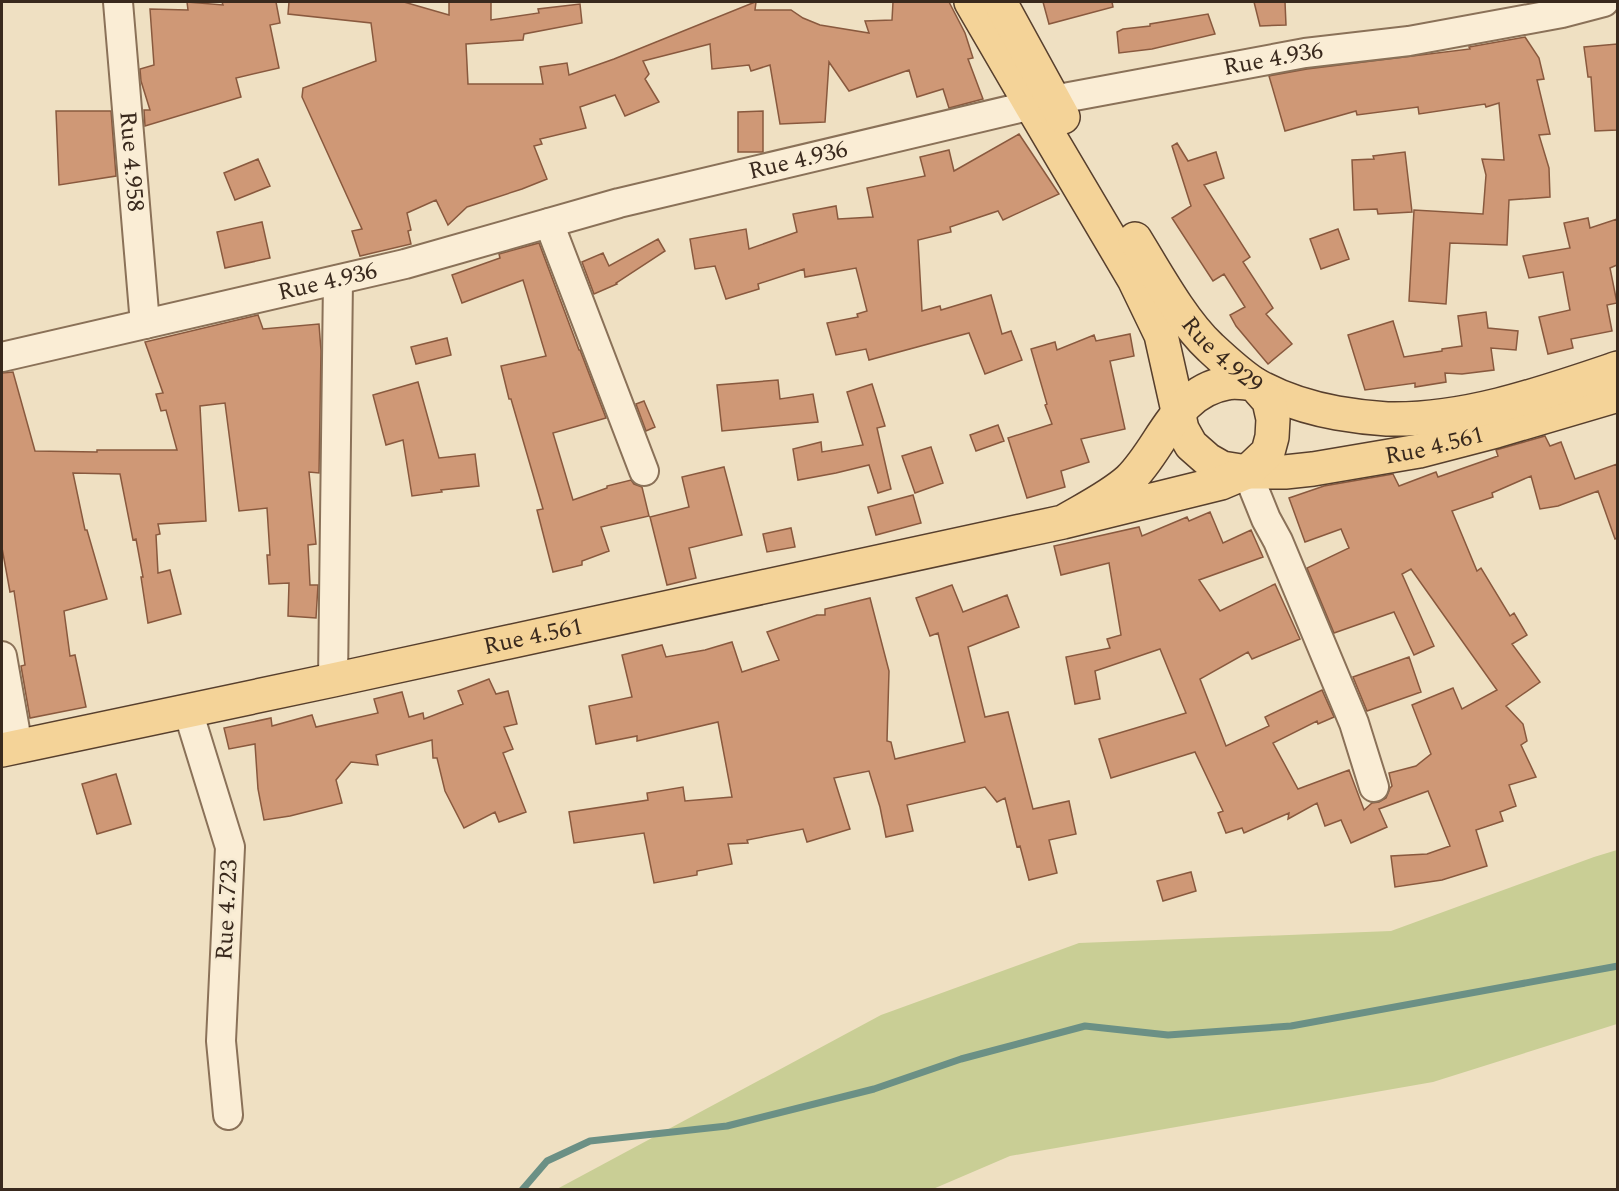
<svg xmlns="http://www.w3.org/2000/svg" width="1619" height="1191" font-family="Spectral,serif">
<rect width="100%" height="100%" fill="#efe0c2"/>
<path fill="#c9ce95" d="M1617,850V1024L1433,1082L1010,1156L933,1189H557L881,1015L1079,943L1391,931L1594,857Z"/>
<g fill="none" stroke-linecap="round" stroke-linejoin="round">
<path stroke="#6b9085" stroke-width="7" d="M522,1190L547,1161L590,1141L727,1126L874,1089L961,1059L1085,1026L1168,1035L1291,1026L1618,966"/>
</g>
<path fill="#cf9876" stroke="#89593e" stroke-width="1.5" d="M187,2L223,5L222,2H276L280,23L270,25L279,68L236,78L241,97L145,126L144,110H150L141,81L140,69L154,65L150,9L188,10Z
M289,2H404L449,15V2H491V20L539,13L538,9L580,4L582,23L524,34L523,40L466,44L468,84H543L540,67L567,63L569,75L614,59L755,2H756L755,10H791L803,18L820,25L869,33L865,21L892,20L893,2H949L965,33L973,58L968,59L983,99L949,108L943,89L917,97L909,70L849,91L829,62L825,122L780,124L770,65L751,71L749,65L712,69L710,44L643,61L649,74L645,79L659,102L625,116L615,95L580,107L586,128L540,139L542,144L534,146L547,179L522,189L467,207L448,225L436,200L407,213L411,230L408,231L411,244L360,256L352,231L362,229L302,97L303,88L376,61L371,23L288,14Z
M1043,2H1112L1113,7L1049,24Z
M1254,2H1285L1286,25L1260,26Z
M1208,14L1215,34L1152,49L1119,53L1117,32L1123,29L1150,26V24Z
M1525,37L1539,58L1544,79L1537,80L1550,134L1539,135L1549,168L1550,197L1509,200L1507,245L1450,243L1446,304L1409,301L1414,210L1483,214L1486,175L1482,159L1504,160L1499,103L1486,107L1485,104L1419,114L1418,107L1357,115L1356,111L1285,131L1269,76L1307,69L1470,49L1469,47Z
M1617,44V130L1595,131L1591,77H1588L1584,47Z
M56,111H111L116,176L59,185Z
M763,111V152H738V112Z
M1019,134L1059,194L1003,220L998,211L950,227L951,232L918,240L922,311L940,306L941,310L991,295L1002,334L1011,331L1022,360L985,374L969,333L869,360L866,349L836,355L827,323L858,317L857,314L867,311L856,268L805,277L804,269L758,284L759,289L726,299L715,266L695,269L690,239L746,229L749,249L797,232L793,214L836,206L838,219L873,217L867,188L925,176L920,157L949,150L954,171Z
M1177,143L1188,161L1216,152L1224,178L1204,185L1250,257L1243,262L1273,308L1266,314L1292,344L1268,364L1236,326L1230,315L1245,307L1224,274L1213,281L1172,218L1191,206L1172,146Z
M1405,152L1412,212L1378,214L1377,209L1354,210L1352,160L1374,159L1373,156Z
M258,159L270,186L235,200L224,173Z
M1588,218L1590,228L1617,219V265L1610,268L1617,303L1607,305L1612,331L1571,339L1573,348L1548,354L1539,317L1570,310L1563,272L1529,278L1523,256L1570,248L1564,223Z
M262,222L270,258L225,268L217,232Z
M1338,229L1349,259L1321,269L1310,239Z
M658,239L665,251L616,283L617,284L594,294L582,262L603,253L609,266Z
M539,243L579,350H580L606,418L553,433L573,500L607,488V486L631,480L634,484L642,487L649,516L601,527L609,551L582,561V565L553,572L537,510L543,509L511,399H509L501,366L546,356L523,280L462,303L452,275L500,258L499,254Z
M1486,312L1488,328L1518,331L1516,350L1491,348L1494,370L1462,374L1445,373L1446,382L1415,387V383L1365,390L1348,335L1393,321L1404,357L1442,351V349L1462,346L1458,316Z
M258,315L263,329L319,324L321,351L319,473L309,472L316,544L308,545L310,585H318L316,618L288,616L289,583L269,584L267,555H270L267,508L239,511L225,403L200,406L206,521L158,524L160,534L156,535L158,573L170,570L181,614L148,623L141,577H143L136,539L133,540L120,474L73,473L85,530H87L107,599L64,611L70,656L75,655L86,707L30,718L21,666L25,665L14,591L10,592L2,548V373L13,372L35,451L97,452V450H177L166,410L161,411L156,394L163,393L145,342Z
M1130,334L1134,356L1110,361L1125,429L1081,439L1089,462L1061,471L1065,487L1027,498L1008,438L1052,424L1045,405L1047,404L1031,349L1055,342L1057,350L1094,335L1096,341Z
M447,338L451,355L416,364L411,347Z
M778,380L780,399L813,394L818,422L722,431L717,385Z
M418,382L439,458L475,454L479,486L441,490L442,492L412,496L403,440L386,445L373,395Z
M872,384L885,426L877,428L891,489L878,493L869,465L836,473L798,480L793,449L821,442L822,452L863,445L847,392Z
M644,401L655,427L646,431L636,404Z
M998,425L1004,441L976,451L970,435Z
M1545,436L1550,446L1561,442L1575,479L1617,464V538L1615,539L1598,491L1558,506L1540,509L1531,476L1492,493L1493,497L1452,511L1477,571L1481,568L1510,616L1514,613L1527,635L1512,644L1540,682L1506,706L1523,724L1527,741L1521,745L1536,777L1509,785L1516,806L1500,812L1503,821L1476,830L1487,866L1442,880L1395,887L1391,856L1427,854L1450,846L1428,791L1379,809L1387,827L1351,843L1341,820L1325,826L1317,803L1288,819L1289,813L1244,833L1242,828L1226,833L1218,813L1223,811L1195,752L1111,778L1099,739L1186,713L1160,649L1095,671L1100,699L1075,704L1066,657L1110,648L1107,639L1121,635L1109,563L1061,575L1054,546L1139,527L1142,536L1187,517L1189,521L1210,512L1223,543L1251,530L1263,557L1199,580L1220,611L1275,584L1300,639L1252,659L1248,652L1200,679L1226,746L1269,726L1265,717L1322,690L1334,717L1318,724L1317,721L1273,743L1298,789L1349,770L1364,810L1372,803L1379,802L1386,798L1390,788L1392,786L1389,773L1416,766L1431,754L1412,705L1453,688L1462,709L1497,690L1411,569L1402,574L1434,646L1414,655L1394,612L1334,633L1307,568L1349,548L1341,529L1305,542L1289,498L1324,486L1393,474L1399,486L1436,472L1438,477L1498,456L1496,450Z
M931,447L943,483L915,493L902,456Z
M724,467L742,535L689,548L696,578L667,585L650,517L689,507L682,477Z
M913,495L921,523L876,535L868,507Z
M791,528L795,547L767,552L763,534Z
M952,585L963,612L1007,595L1019,627L968,647L985,717L1008,712L1033,809L1069,801L1076,834L1049,840L1057,873L1029,880L1020,846L1017,847L1005,798L997,802L985,787L907,805L913,831L886,837L880,807L869,771L834,778L850,829L807,842L803,829L747,840L748,843L728,844L732,864L697,871V875L654,883L644,833L574,843L569,812L648,800L647,793L683,787L685,801L732,797L718,722L637,741V736L596,744L589,706L632,697L622,655L662,645L666,657L705,650L732,642L742,672L779,660L767,632L817,615H825V609L870,598L889,671L887,741L891,742L895,759L965,742L938,633L930,636L916,598Z
M1409,657L1421,692L1367,711L1353,677Z
M489,679L496,694L508,691L517,724L504,727L513,749L503,753L526,812L499,822L495,812L464,828L445,791L437,758H433L432,740L376,755L378,765L351,762L336,780L342,803L290,816L264,820L258,789L255,744L229,749L224,728L271,718L272,726L312,715L316,727L378,713L374,699L402,692L409,717L423,713L424,719L463,704L458,691Z
M116,774L131,824L97,834L82,784Z
M1191,872L1196,891L1163,901L1157,881Z"/>
<g fill="none" stroke-linecap="round" stroke-linejoin="round">
<g stroke="#8a7158" stroke-width="32">
<g id="minor">
<path id="s1" d="M118,2L145,324"/>
<path d="M549,223L644,471"/>
<path id="s2" d="M2,357L405,264L619,203L1053,100L1305,53L1409,41L1562,13L1604,2"/>
<path d="M1247,472L1266,519L1278,541L1354,723L1374,787"/>
<path d="M2,656L18,747"/>
<path d="M333,680L338,280"/>
<path d="M188,711L230,847L221,1041L228,1115"/>
</g>
</g>
<g stroke="#573f2d" stroke-width="36">
<g id="major">
<path id="s3" d="M971,2L1031,105L1134,279L1161,335L1182,429L1191,445L1208,460L1222,468L1247,472H1285L1313,469L1419,451L1496,431L1618,395"/>
<path d="M1000,2L1063,117"/>
<path id="s4" d="M1135,239C1156,273 1182,321 1210,347C1224,360 1240,375 1256,385C1281,399 1309,408 1337,413C1354,416 1371,418 1387,419C1465,421 1544,393 1618,368"/>
<path id="s5" d="M2,750L333,680L1063,522L1221,483L1247,472L1268,452L1272,437L1273,419L1269,401L1254,384C1245,383 1235,381 1227,383C1174,392 1163,447 1129,480C1110,497 1085,509 1063,522"/>
</g>
</g>
<use href="#minor" stroke="#faedd5" stroke-width="28"/>
<use href="#major" stroke="#f4d398" stroke-width="33"/>
</g>
<g text-anchor="middle" dominant-baseline="central" stroke-width="5" stroke-linejoin="round" paint-order="stroke">
<g font-size="24" fill="#39291d" stroke="#f6ead2">
<text stroke="none"><textPath href="#s2" startOffset="1306">Rue 4.936</textPath></text>
<text stroke="none"><textPath href="#s2" startOffset="820">Rue 4.936</textPath></text>
<text stroke="none"><textPath href="#s1" startOffset="160">Rue 4.958</textPath></text>
<text stroke="none"><textPath href="#s2" startOffset="334">Rue 4.936</textPath></text>
<text stroke="none"><textPath href="#s4" startOffset="146">Rue 4.929</textPath></text>
<text stroke="none"><textPath href="#s3" startOffset="752">Rue 4.561</textPath></text>
<text stroke="none"><textPath href="#s5" startOffset="543">Rue 4.561</textPath></text>
<text transform="translate(227 910) rotate(-87)">Rue 4.723</text>
</g>
</g>
<rect width="1619" height="1191" fill="none" stroke="#39291d" stroke-width="6"/>
</svg>
